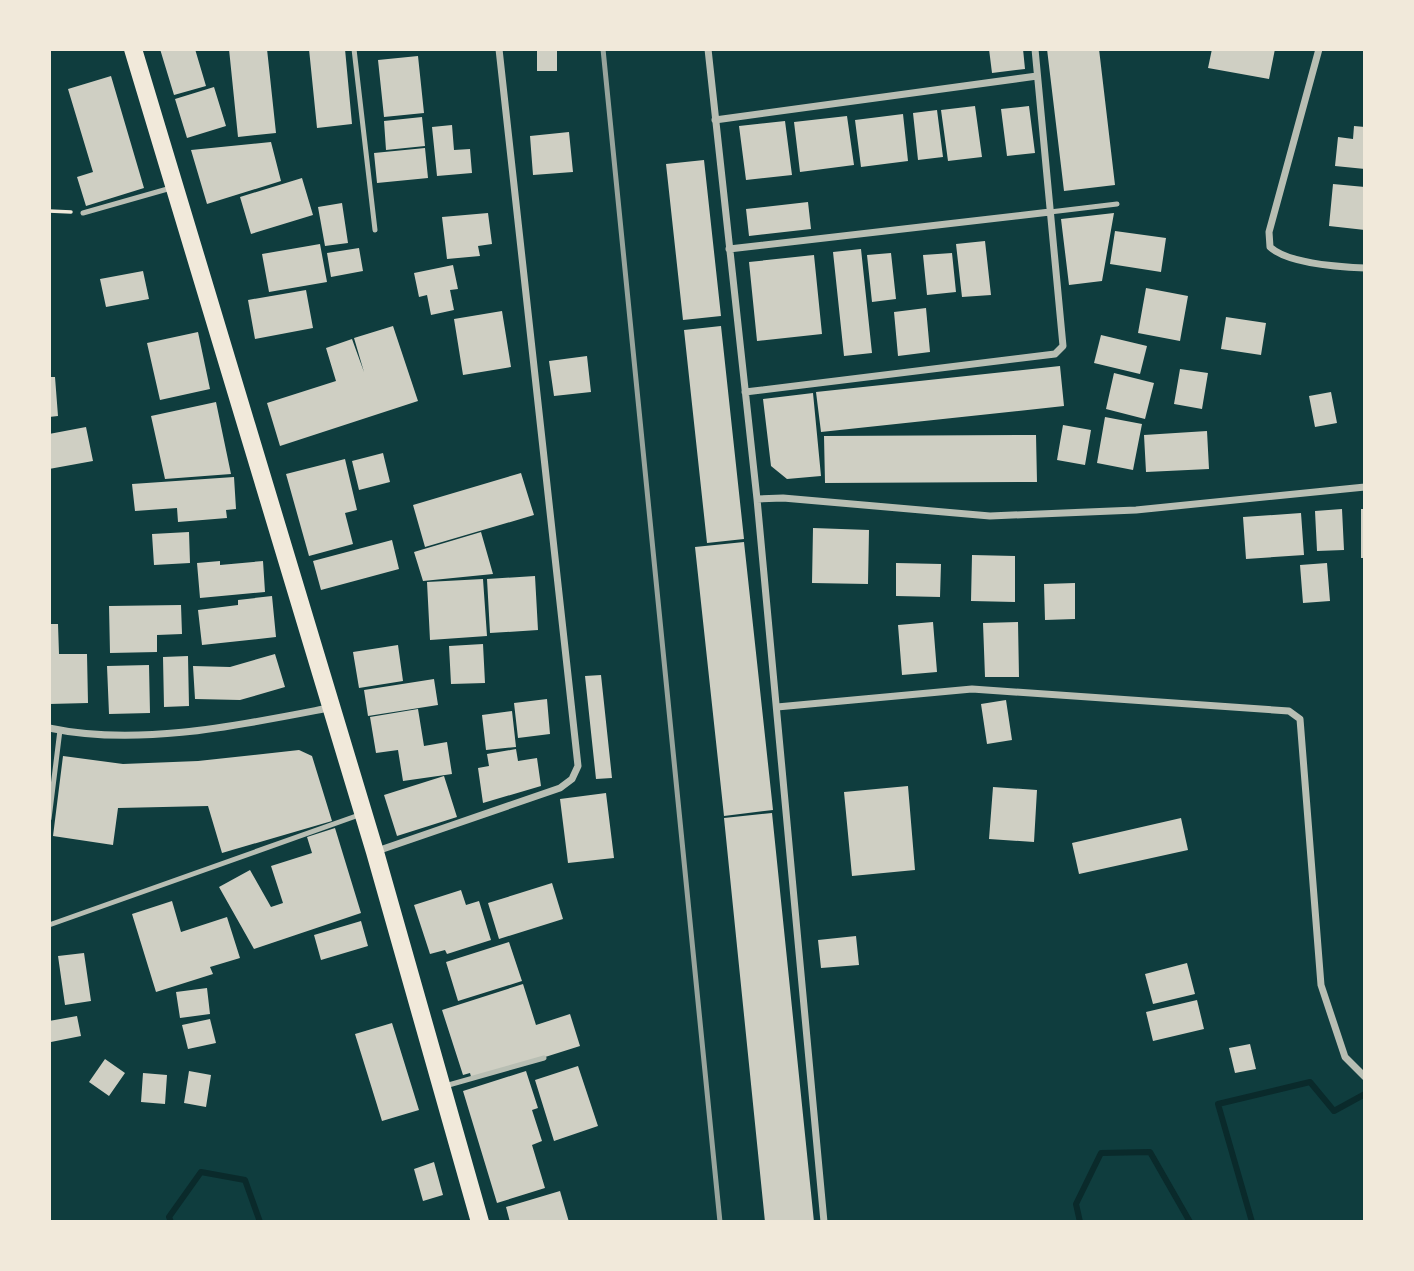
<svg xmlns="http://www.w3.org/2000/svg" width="1414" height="1271" font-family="'Titillium Web',sans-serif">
<rect width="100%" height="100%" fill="#0f3d3e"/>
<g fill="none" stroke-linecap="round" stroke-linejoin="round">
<path stroke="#0a2a2b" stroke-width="6" d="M171,1222L169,1217L201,1172L245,1180L260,1222
M1080,1222L1076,1204L1101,1153L1150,1152L1190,1222
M1252,1222L1218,1104L1310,1082L1334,1111L1365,1094"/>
</g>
<path fill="#cfcfc3" d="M160,49H195L206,86L174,95Z
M229,49H267L276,133L238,137Z
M309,49H345L352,124L317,128Z
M537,49H557V71H537Z
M989,49H1023L1025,69L992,73Z
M1047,49H1099L1115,185L1064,191Z
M1212,49H1275L1269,79L1208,68Z
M418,56L424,113L384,117L378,60Z
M111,76L144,188L86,206L77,177L93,172L68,89Z
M214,87L226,126L187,138L175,99Z
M975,106L982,157L948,161L941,110Z
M1029,106L1035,153L1007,156L1001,109Z
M937,110L943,157L918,160L913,113Z
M903,114L908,161L861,167L855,120Z
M847,116L854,165L800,172L794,122Z
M422,117L425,146L386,150L384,121Z
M785,121L792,175L746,180L739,126Z
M452,125L454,150L470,149L472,173L437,176L432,127Z
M1354,126L1365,127V169L1335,166L1338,137L1353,139Z
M569,132L573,172L533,175L530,136Z
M271,142L281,181L207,204L191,150Z
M425,148L428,178L377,183L374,153Z
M704,160L721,316L683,320L666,164Z
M302,178L313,215L251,234L240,197Z
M1333,184L1365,187V230L1329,226Z
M808,202L811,229L749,236L746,209Z
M342,203L348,243L325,246L318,207Z
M488,213L492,244L478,246L480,256L447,259L442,217Z
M1114,213L1102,281L1069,285L1061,219Z
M1115,231L1166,238L1161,272L1110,264Z
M985,241L991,295L962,297L956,244Z
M320,244L327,282L269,292L262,254Z
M359,248L363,271L331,277L327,253Z
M861,249L872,353L844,356L833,252Z
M891,253L896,299L872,302L867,255Z
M952,253L956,292L927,295L923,255Z
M814,255L822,334L757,341L749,262Z
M453,265L458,289L450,290L454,310L431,315L427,295L419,297L414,273Z
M143,271L149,299L106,307L100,279Z
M1146,288L1188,296L1180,341L1138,333Z
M306,290L313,328L255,339L248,300Z
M926,308L930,352L898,356L894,312Z
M502,311L511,367L463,375L454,319Z
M1226,317L1266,323L1261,355L1221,349Z
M393,326L418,401L280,446L267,403L336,381L326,348L352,339L364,372L354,338Z
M721,326L744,539L707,543L684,330Z
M198,332L210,389L160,400L147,343Z
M1101,335L1147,346L1140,374L1094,363Z
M587,356L591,392L554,396L549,361Z
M1060,366L1064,406L821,432L816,392Z
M1180,369L1208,373L1202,409L1174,404Z
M1114,373L1154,383L1145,419L1106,409Z
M49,377H55L58,416L49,417Z
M1331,392L1337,423L1315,427L1309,396Z
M813,393L821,476L787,479L771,466L763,399Z
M216,402L231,474L165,479L151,416Z
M1105,417L1142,424L1133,470L1097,463Z
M1063,425L1091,430L1085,465L1057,460Z
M86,427L93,461L49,469V434Z
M1207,431L1209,469L1146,472L1144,435Z
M1036,435L1037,482L825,483L824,436Z
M383,453L390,482L359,490L352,461Z
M345,459L357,510L345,513L353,544L309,556L286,474Z
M521,473L534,515L425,547L413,505Z
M234,477L236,509L226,510L227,518L178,522L177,508L135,511L132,484Z
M1342,509L1344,550L1317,551L1315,511Z
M1361,509H1365V558H1361Z
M1301,513L1304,555L1246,559L1243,517Z
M813,528L869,530L868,584L812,583Z
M189,532L190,563L154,565L152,534Z
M481,532L493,574L423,581L414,552Z
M392,540L399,569L321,590L313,561Z
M744,542L773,810L724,816L695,547Z
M972,555L1015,556V602L971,601Z
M220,561V565L263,561L265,592L200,598L197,563Z
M896,563L941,564L940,597L896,596Z
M1327,563L1330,601L1303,603L1300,565Z
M535,576L538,630L490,633L487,579Z
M483,579L487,636L430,640L427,582Z
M1075,583V619L1045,620L1044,584Z
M272,596L276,637L202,645L198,610L238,605V600Z
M181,605L182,634L157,635V652L110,653L109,606Z
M933,622L937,672L902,675L898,625Z
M1018,622L1019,677H985L983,623Z
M49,624H58L59,654H87L88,703L49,704Z
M483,644L485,683L451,684L449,646Z
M398,645L403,681L359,688L353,652Z
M275,654L285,687L240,700L195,699L193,666L230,667Z
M188,656L189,706L164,707L163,657Z
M149,665L150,713L109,714L107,666Z
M601,675L612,778L596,779L585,676Z
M434,679L438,705L368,716L364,690Z
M547,699L550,734L518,738L514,703Z
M1006,700L1012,740L987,744L981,704Z
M418,709L424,746L447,742L452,774L403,781L398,750L376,753L370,717Z
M512,711L516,747L486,750L482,715Z
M516,749L518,761L537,758L541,786L483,803L478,768L489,766L487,754Z
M299,750L312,756L332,821L222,853L208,806L118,808L113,845L53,836L63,756L123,764L198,761Z
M444,776L457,817L397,836L384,795Z
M908,786L915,870L852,876L844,792Z
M993,787L1037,790L1034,842L989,839Z
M606,793L614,858L568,863L560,799Z
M772,813L814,1222H765L724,818Z
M1181,818L1188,850L1079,874L1072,843Z
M335,828L361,913L254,949L219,887L250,870L271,907L283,903L271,866L312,853L307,837Z
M552,883L563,919L499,939L488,903Z
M461,890L466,905L479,901L491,940L447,954L445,950L430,954L414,905Z
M172,901L181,932L227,917L240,958L210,967L213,974L156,992L132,914Z
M361,921L368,946L321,960L314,935Z
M856,936L859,965L821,968L818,940Z
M509,942L522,981L458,1001L446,962Z
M84,953L91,1001L65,1005L58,956Z
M1187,963L1195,994L1153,1004L1145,974Z
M523,984L536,1025L570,1014L580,1046L472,1080L470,1073L463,1075L442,1010Z
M207,988L210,1014L180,1018L176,992Z
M1197,1000L1204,1029L1153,1041L1146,1012Z
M77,1016L81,1036L51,1042L49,1021Z
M210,1019L216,1043L188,1049L182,1025Z
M392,1023L419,1110L382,1121L355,1034Z
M1250,1044L1256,1069L1235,1073L1229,1048Z
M105,1059L125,1073L109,1096L89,1082Z
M578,1066L598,1126L554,1141L535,1080Z
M189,1071L211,1075L206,1107L184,1103Z
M526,1071L538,1108L532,1110L542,1141L532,1145L545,1188L497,1203L463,1091Z
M143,1073L167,1075L165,1104L141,1102Z
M434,1162L443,1195L423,1201L414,1169Z
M560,1191L569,1222H510L506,1207Z"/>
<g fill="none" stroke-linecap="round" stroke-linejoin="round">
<path stroke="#f1e9da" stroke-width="3.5" d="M49,211L71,212"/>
<path stroke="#b8beb3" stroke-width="5" d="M354,49L375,230
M1050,212L1117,204
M83,213L171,188
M49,819L60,730
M49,925L359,815
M445,1086L544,1058"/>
<path stroke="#b8beb3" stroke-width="7" d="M708,49L757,499L824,1222
M1319,49L1269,232L1270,247C1289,264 1339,267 1365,268
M715,120L1037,76
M729,249L1050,212
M745,392L1055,354L1063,346L1035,49
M757,499L783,498L990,516L1136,510L1365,487
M777,707L972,689L1289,711L1300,719L1321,985L1345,1057L1365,1077
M49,728C138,747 241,725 329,708
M377,851L560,788L572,779L578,766L499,49"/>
<path stroke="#f1e9da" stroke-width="18" d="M133,49L375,852L480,1222"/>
<path stroke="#97a49c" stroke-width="5" d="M603,49L720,1222"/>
</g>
<rect width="1414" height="1271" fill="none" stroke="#f1e9da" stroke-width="102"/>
</svg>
